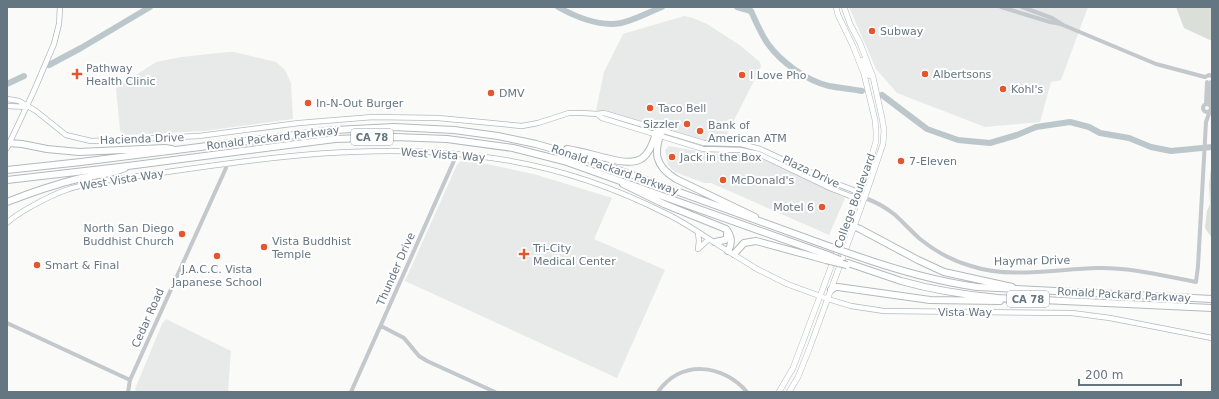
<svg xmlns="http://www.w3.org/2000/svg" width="1219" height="399" font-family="'DejaVu Sans',sans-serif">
<rect width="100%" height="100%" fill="#fafaf8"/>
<path fill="#e8e9e9" d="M849,7H1088L1061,80L1051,82L1040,122L985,127L897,93L876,69Z
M684,16L693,18L707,24L741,46L760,62L761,67L723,142L707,141L661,127L596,110L604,72L623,34Z
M228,52H234L276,62L285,70L291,83L293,119L204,131L123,135L120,130L116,88L156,62L181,57Z
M669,146L714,154H742L756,156L845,198L829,235L711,183H704L675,172L668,165L665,150Z
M463,161L487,164L537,175L612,198L594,239L665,270L617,378L405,281L457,165L460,162Z
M166,319L231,351L228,392H136L135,389L162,324Z"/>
<path fill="#dadfd7" d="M1176,7H1212V41L1184,28Z
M1212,159V238L1205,228L1207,211L1210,204L1209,185Z"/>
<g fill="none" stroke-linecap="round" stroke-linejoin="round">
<path stroke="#bbc7cb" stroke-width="6" d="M558,7C576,17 600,27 621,23C635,20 649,12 662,7
M737,7L751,11C756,22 761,34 768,44C781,62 807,81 829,86C840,88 851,89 862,91
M49,65L81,48L150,7
M7,84L24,76
M882,95L927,129L958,140L990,143L1017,135L1036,127L1070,122L1089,127L1100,133L1129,138L1151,147L1171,151L1212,147"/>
<g stroke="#b3babf" stroke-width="6">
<path id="secondary" d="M7,99L19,101L36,111L66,135L91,141L199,136L299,123L373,117L438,118L522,126L538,123L569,113H582L597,114L604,113L704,143L741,144L760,149L825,179L853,190L865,198
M7,106L27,107
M597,114L602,118L703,149L740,150L759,154L830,188L850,196L860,197
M7,148L33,93L54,44L59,24L60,7
M7,223C14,216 23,211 32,206C43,200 54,194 66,190C95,180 135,177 167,172C268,157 373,143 476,156C541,163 608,184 667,214C688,224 708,239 728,251
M698,233L699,241L698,249L709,239
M828,299L851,306L884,311L1072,313L1110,318L1212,338"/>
</g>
<g stroke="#b5babe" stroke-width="6">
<path id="primary" d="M862,60L868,75L873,77
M728,251L757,269L787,284L828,299
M779,392L793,368L858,195L872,155L876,141V131L875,120L864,74L853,46L838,15L836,7
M789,392L798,377L810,347L867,191L883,144L884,130L882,118L873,77L860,43L850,24L844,7"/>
</g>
<g stroke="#b4b9bd" stroke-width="8">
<path id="motorway" d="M662,130C653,153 655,166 676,179L755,217
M7,143L22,144L47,149L79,152L165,148L172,149
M567,149C580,151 593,155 606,158C638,167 649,162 657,129
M7,170L81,162L334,130L394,127L454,130L498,136L536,144L585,158L831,247
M7,180L128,166L335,139L395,137L447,139L513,148L564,161L828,255
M623,184L664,204L726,229C731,235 733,243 728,251
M7,202C30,193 53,185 77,179C93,175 110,175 125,168
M845,229L855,227L860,229L918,260L944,272L1012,287
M715,242L725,240L727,237V232
M734,254L744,243L756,241L826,260
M851,254C893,269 934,281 977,287L1212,299
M848,263C866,269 883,275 901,281C933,290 965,295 998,298L1212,308
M831,290L835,287H838L930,300L1000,301"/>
</g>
<path stroke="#c3c8cc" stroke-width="4" d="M1001,7L1050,22L1061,24
M1022,7L1052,18L1063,25L1156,64L1205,77
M1205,77L1209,75L1212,76
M1203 108a4 4 0 1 1 8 0a4 4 0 1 1-8 0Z
M1206,104L1207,82
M1209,105L1211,82
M865,198C876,202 885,207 894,214C903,222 911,231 920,239C935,251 953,261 971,266C1010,279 1057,269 1097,268C1129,267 1164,276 1196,282L1198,266L1206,122L1210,111
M7,323L130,380
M381,326L404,338L419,356L427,361L495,392
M128,392L130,380L226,168L225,163
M351,392L457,154
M658,392C681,359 723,364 747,392"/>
<use href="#secondary" stroke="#fff" stroke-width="4.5"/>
<use href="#primary" stroke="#fff" stroke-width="5"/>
<use href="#motorway" stroke="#fff" stroke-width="6"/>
<g stroke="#b4b9bd" stroke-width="8" stroke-linecap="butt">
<path id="motorway-bridge" d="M831,247L851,254
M828,255L840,260
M826,260L847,265"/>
</g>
<use href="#motorway-bridge" stroke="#fff" stroke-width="6"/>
</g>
<g fill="#e4572e" stroke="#fff" stroke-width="1.5">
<circle cx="872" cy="31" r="4"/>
<path d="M75 68h4v4h4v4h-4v4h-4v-4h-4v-4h4z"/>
<circle cx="925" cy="74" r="4"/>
<circle cx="742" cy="75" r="4"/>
<circle cx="1003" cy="89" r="4"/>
<circle cx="491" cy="93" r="4"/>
<circle cx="308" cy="103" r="4"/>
<circle cx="650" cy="108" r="4"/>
<circle cx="687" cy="124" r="4"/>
<circle cx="700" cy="131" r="4"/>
<circle cx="672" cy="157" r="4"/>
<circle cx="901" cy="161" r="4"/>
<circle cx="723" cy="180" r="4"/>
<circle cx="822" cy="207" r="4"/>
<circle cx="182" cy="234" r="4"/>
<circle cx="264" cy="247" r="4"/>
<path d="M522 248h4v4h4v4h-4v4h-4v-4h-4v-4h4z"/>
<circle cx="217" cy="256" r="4"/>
<circle cx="37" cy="265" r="4"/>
</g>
<g text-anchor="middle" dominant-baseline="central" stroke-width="4" stroke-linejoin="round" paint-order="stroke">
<g fill="#fff" stroke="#939fa8" stroke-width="1">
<rect x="351" y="129" width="42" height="16" rx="3"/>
<rect x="1007" y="291" width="42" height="16" rx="3"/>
</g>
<g font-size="10" font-weight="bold" fill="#657683">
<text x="372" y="137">CA 78</text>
<text x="1028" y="299">CA 78</text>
</g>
<g font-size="11" fill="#657683" stroke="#fff" text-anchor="start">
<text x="880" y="31">Subway</text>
<text x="86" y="68">Pathway<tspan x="86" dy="13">Health Clinic</tspan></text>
<text x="933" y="74">Albertsons</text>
<text x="750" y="75">I Love Pho</text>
<text x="1011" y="89">Kohl's</text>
<text x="499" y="93">DMV</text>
<text x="316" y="103">In-N-Out Burger</text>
<text x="658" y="108">Taco Bell</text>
<text x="679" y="124" text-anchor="end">Sizzler</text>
<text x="708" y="125">Bank of<tspan x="708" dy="13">American ATM</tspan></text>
<text x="680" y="157">Jack in the Box</text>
<text x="909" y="161">7-Eleven</text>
<text x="731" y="180">McDonald's</text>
<text x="814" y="207" text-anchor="end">Motel 6</text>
<text x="174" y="228" text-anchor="end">North San Diego<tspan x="174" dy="13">Buddhist Church</tspan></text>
<text x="272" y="241">Vista Buddhist<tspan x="272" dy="13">Temple</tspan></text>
<text x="533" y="248">Tri-City<tspan x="533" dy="13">Medical Center</tspan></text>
<text x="45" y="265">Smart &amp; Final</text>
<text x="217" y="269" text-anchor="middle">J.A.C.C. Vista<tspan x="217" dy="13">Japanese School</tspan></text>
</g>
<g font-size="11" fill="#657683" stroke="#fff">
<text transform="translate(273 138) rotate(-7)">Ronald Packard Parkway</text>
<text transform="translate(142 139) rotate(-2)">Hacienda Drive</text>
<text transform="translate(443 155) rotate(4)">West Vista Way</text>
<text transform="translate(615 170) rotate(19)">Ronald Packard Parkway</text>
<text transform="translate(811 172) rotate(25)">Plaza Drive</text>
<text transform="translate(122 180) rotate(-9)">West Vista Way</text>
<text transform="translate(855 201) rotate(-70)">College Boulevard</text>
<text transform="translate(1032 261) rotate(-1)">Haymar Drive</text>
<text transform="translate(396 269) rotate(-66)">Thunder Drive</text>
<text transform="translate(1124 295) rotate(3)">Ronald Packard Parkway</text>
<text x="965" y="312">Vista Way</text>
<text transform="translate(148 318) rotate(-66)">Cedar Road</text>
</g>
</g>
<rect width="1219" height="399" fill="none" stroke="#657683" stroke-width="16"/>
<path d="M1079 379v6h102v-6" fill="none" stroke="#657683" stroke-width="2"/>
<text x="1085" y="379" font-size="12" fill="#657683" stroke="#ffffff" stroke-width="3" paint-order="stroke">200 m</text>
</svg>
